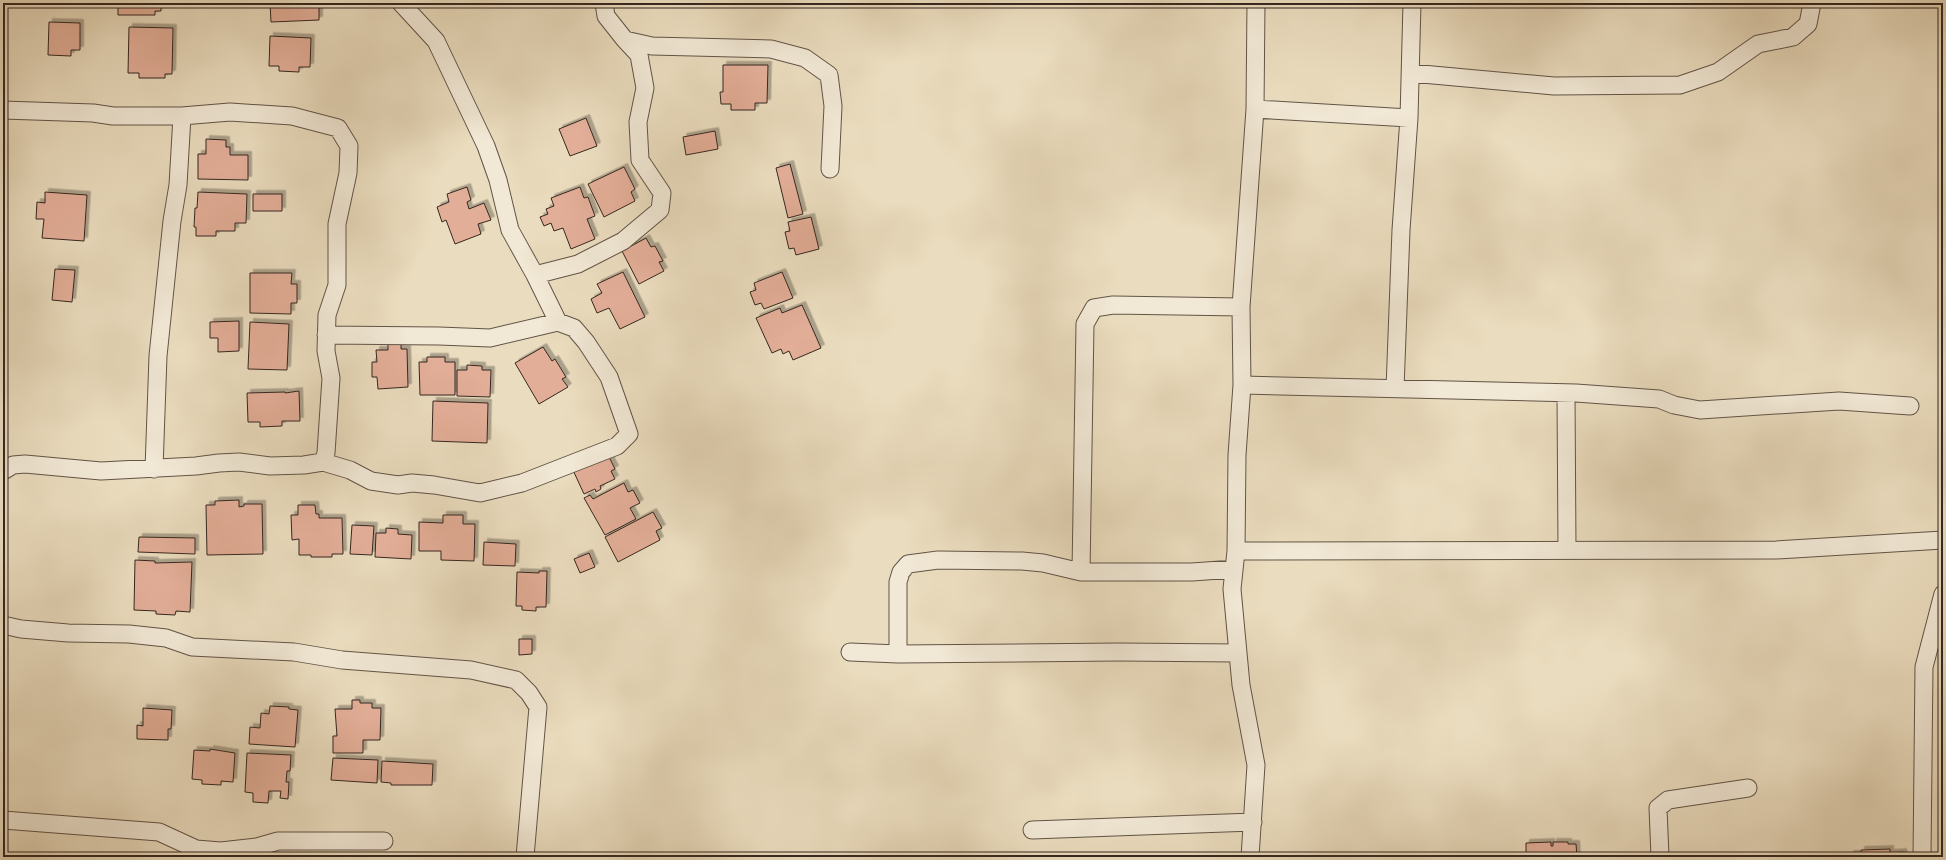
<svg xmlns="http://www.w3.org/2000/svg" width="1946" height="860" font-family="'IM FELL Great Primer',serif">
<defs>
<filter id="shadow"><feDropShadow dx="3.5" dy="-3.5" stdDeviation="0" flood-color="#0004"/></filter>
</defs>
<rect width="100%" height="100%" fill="#eadcbe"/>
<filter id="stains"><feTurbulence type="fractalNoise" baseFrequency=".005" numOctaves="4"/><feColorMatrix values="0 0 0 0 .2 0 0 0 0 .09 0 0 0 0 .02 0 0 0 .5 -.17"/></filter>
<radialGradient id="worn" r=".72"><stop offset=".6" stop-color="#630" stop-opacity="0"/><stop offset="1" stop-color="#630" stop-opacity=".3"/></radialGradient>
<path fill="#e3ae98" stroke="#35271f" filter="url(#shadow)" d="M118,3H161V11H155V15H118Z
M270,3H319V20L271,22Z
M49,22L80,23V50H71V56L48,55Z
M129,27L173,28L172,74H165V78H139V73H128Z
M270,36L311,38L310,67H299V72L279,71V66H269Z
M723,65H768L767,103H755V110H731V104H721L720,92H723Z
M586,118L597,146L570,156L559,129Z
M715,131L718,149L686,155L683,137Z
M206,139L226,140V147H230V155H248V180L198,179V154H206Z
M790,164L803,214L788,218L776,168Z
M624,167L635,189L631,192L635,201L604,217L588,184Z
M467,187L471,200L467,202L469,209L484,203L491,220L478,224L481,234L455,244L446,220L442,222L437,207L449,202L447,194Z
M580,187L584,198L588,197L595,216L587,219L595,239L571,249L563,228L554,231L551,223L544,226L540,217L548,214L546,209L554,206L551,198Z
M45,192L87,195L84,241L42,238L44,219H36L37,202L45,203Z
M198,192L247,194L246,223H235V231H216V236H196V227H194L195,208H197Z
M253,194H282V211H253Z
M811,217L819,249L796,255L794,248L789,249L785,232L790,231L788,222Z
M646,238L651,247L655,246L663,261L659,262L664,271L639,284L622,251Z
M55,269L75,270L72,302L52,300Z
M623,272L645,317L620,329L609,308L597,313L591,299L602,293L597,284Z
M782,272L793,298L764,309L761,303L755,305L750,292L756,290L754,283Z
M250,273H292L291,284H297V303H291V314L250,313Z
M802,305L821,348L793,360L789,351L783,354L781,349L772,353L756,318L780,308L782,313Z
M239,321V351L218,352V338H210V322Z
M250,322L289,324L287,370L248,369Z
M388,339H401V349H407L408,387L378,389L377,377H372V362H377L376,350H388Z
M543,347L552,361L555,359L566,377L562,379L568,387L539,404L515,363Z
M427,357H445V362H455V395H420L419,362H427Z
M467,365L482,366V370H491L490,397L457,396V370H467Z
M299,391L300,421H282V426L260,427V422H248L247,393L285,392V393Z
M433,401L488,403L487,443L432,441Z
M609,457L615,469L611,471L615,479L600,486L601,489L596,492L595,489L584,494L572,468Z
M624,483L628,492L633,490L640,503L630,508L636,519L605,535L584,498L590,495L593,499Z
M239,500V507L244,506V504H262L263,554L207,555L206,505H215V501Z
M298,505H315L316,514H319V518H342L343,554H332V557H311V555H299V539L292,540L291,515H298Z
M653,512L662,528L656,531L660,540L618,562L605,537Z
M443,515H463V524H475L474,561L441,560V551H419V522L443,523Z
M352,525L374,526L372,555L350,554Z
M386,528L398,529V534L412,535L411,559L375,557L376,533H386Z
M139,537L195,538V554L138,552Z
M484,542L516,544L515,566L483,565Z
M589,553L595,567L580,573L574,559Z
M135,560L155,561V563L192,562L190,612L176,611L175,615L156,614V611L134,610Z
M539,571H547L546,607H536V611L522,610V606H516L517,572L539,573Z
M519,639H532V654L519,655Z
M352,700H360V703H372V708H381L380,740H363V753H333V736H337L335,709H352Z
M270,706L289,707V709L298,710L295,747L249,744L250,727L260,728L261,713L269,714Z
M143,708L172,710L171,729H168V740L137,739V725L143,726Z
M210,749L235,753L233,782L221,781V785L202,784V780L192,779L194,750L210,751Z
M247,753L291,755L290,771H287L286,782H289L288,799L280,798L281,791H269L268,803L253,802V793L245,792Z
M333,758L378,760L377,783L331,780Z
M382,761L433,764L432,785H391V783L381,782Z
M1551,842V846H1553V842H1568V844H1576L1577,857H1526V843Z
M1890,849V853L1903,852L1904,857H1850V854H1861V850Z"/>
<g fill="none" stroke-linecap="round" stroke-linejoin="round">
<g stroke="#625447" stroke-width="19">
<path id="street" d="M604,3L606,16L625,40L652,46L771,49L805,58L829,75L833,106L830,169
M1411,73L1554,86L1680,85L1718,72L1758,44L1793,37L1808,24L1812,3
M1255,109L1409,118
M3,110L93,113L113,116H182L178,185L172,221L158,356L154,469
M182,116L230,112L292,116L338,128L349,146L348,173L337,224V285L327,315L326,351L331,378L326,453L323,462
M535,275L578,264L623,241L660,210L662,193L640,160L638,122L645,88L639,55L625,40
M326,335L439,336L490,338L558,322
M1242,385L1576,393L1659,399L1674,405L1700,410L1839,401L1910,406
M1395,389L1401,230L1409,118L1412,3
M1566,393L1567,550
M3,471L13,465L25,464L101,471L196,466L219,463L239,462L270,466L304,465L323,462L350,470L371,481L398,485L412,483L434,485L480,493L522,483L617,446L629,434L609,377L586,342L574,328L558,322L535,275L510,230L498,180L486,146L436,41L401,3
M1236,551L1776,550L1943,540
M1081,572L1085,324L1094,308L1113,305L1241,307
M3,625L21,629L68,633L129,634L166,638L192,647L294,652L342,660L471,670L516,680L529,693L538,707L525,857
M850,652L898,654L1119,652L1237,653
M898,654V582L901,572L908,564L938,560L1022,561L1043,563L1081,572H1192L1234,569
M3,820L159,832L196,849L221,851L257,847L278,841H384
M1032,830L1253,822
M1250,857L1256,765L1241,685L1232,589L1236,551L1237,455L1242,385L1241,307L1255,109L1256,3
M1660,857L1658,808L1668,800L1748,788
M1922,857L1924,667L1943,594"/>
</g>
<use href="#street" stroke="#f1e8d5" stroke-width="17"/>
</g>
<rect width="1946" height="860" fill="none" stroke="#eadcbe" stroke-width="16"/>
<rect x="4" y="4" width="1938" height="852" fill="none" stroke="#35271f" stroke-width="2"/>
<rect x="8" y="8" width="1930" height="844" fill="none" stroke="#35271f"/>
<rect width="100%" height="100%" filter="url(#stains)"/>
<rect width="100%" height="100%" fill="url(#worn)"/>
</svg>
